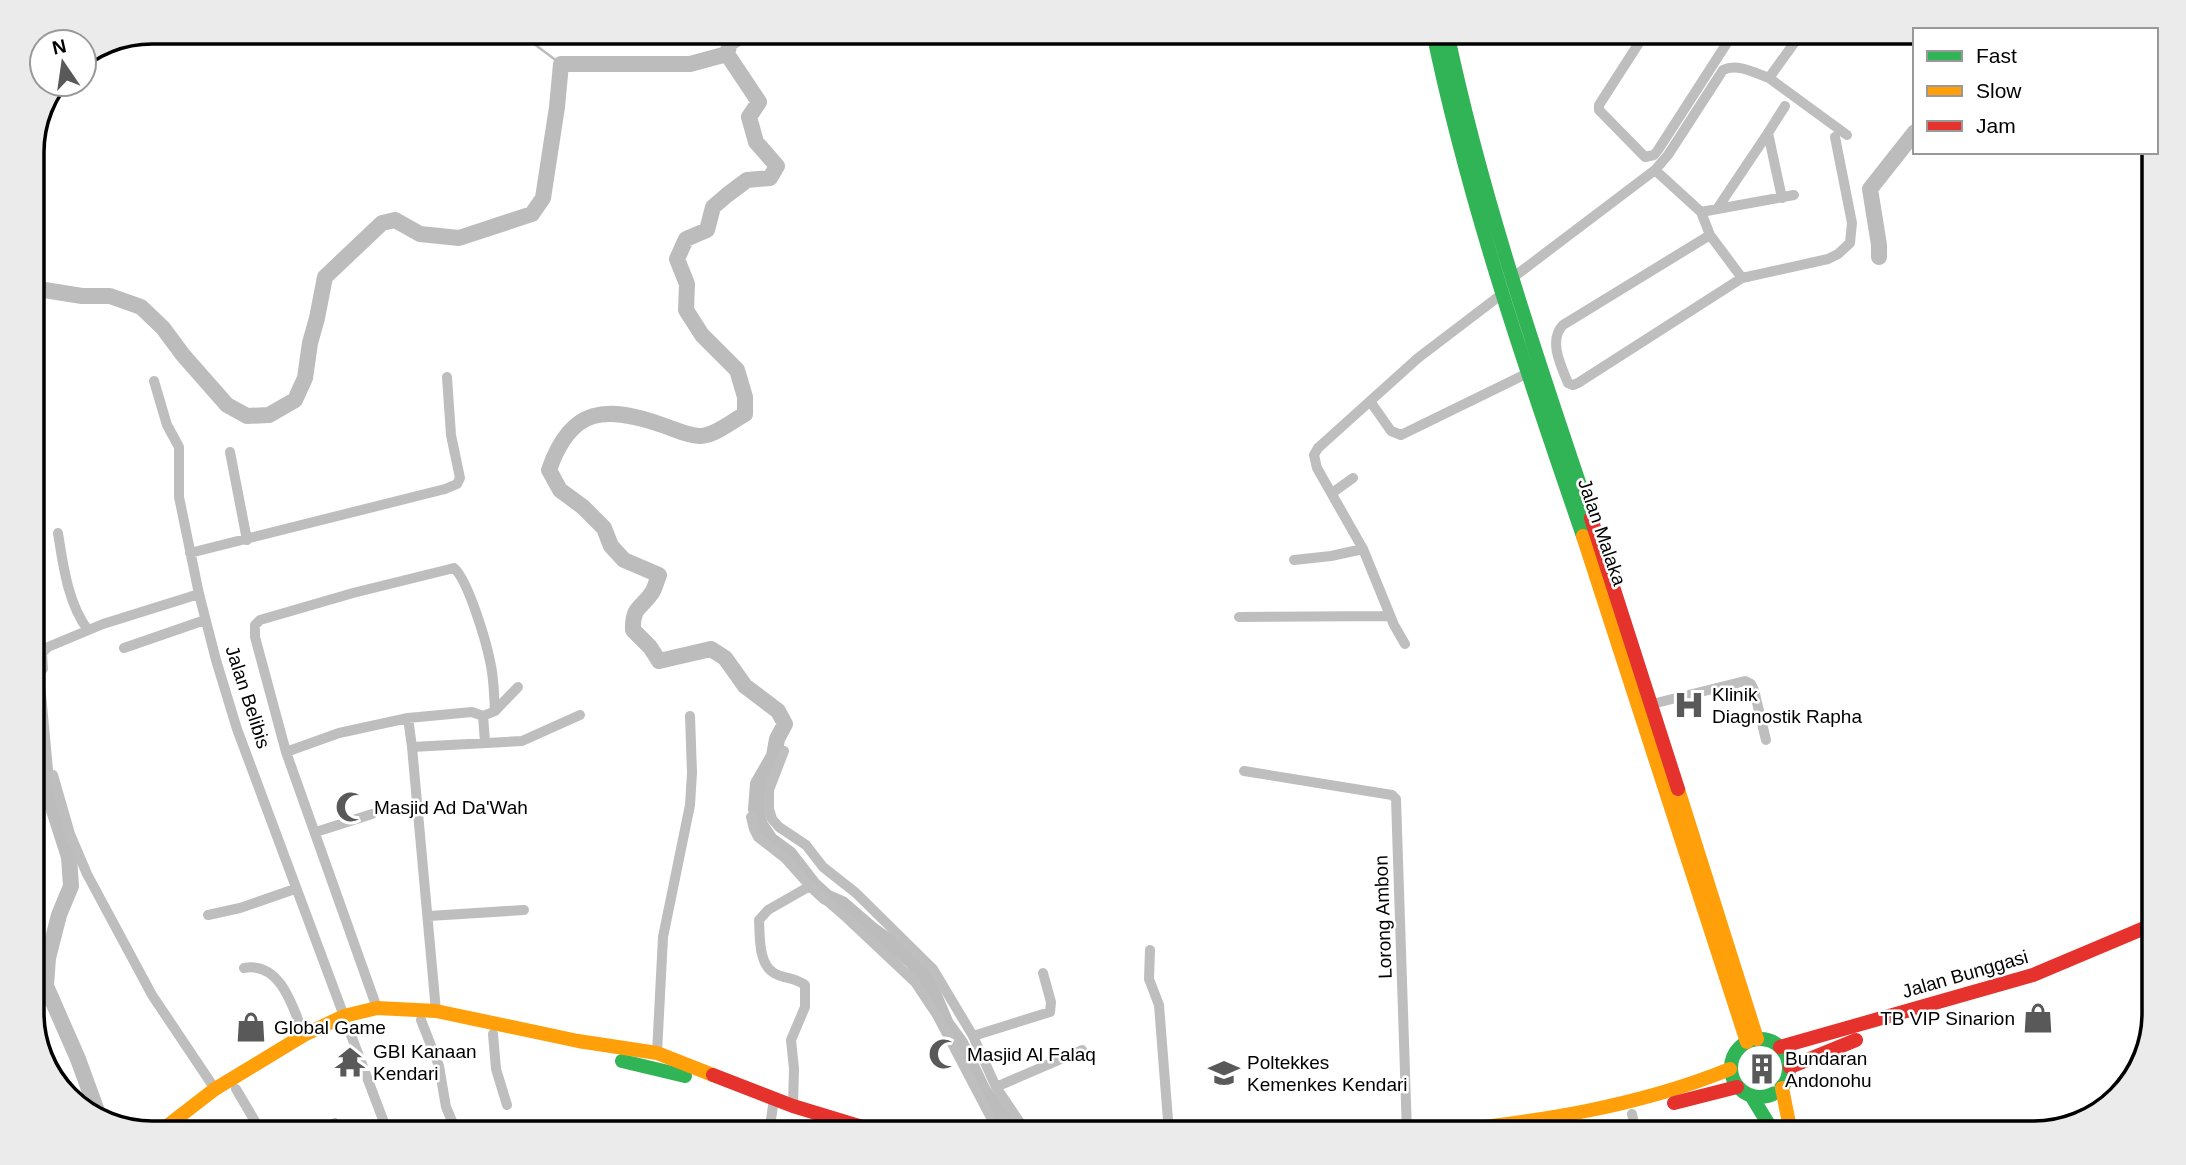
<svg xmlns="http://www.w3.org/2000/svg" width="2186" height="1165" font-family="Helvetica,sans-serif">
<rect width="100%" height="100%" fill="#fff"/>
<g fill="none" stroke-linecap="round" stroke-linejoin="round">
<path stroke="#bcbcbc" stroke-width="2.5" d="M518,32L561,64"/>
<path stroke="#bcbcbc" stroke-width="16" d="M727,54L759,102L749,117L756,142L777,166L770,178L747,180L727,195L713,207L707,230L686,239L677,259L687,284L686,310L702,335L737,370L745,397V414C732,421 716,435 701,436C691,437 674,429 665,426C606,405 571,406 549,470L560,490L583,507L604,528L611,546L624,560L659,575C657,580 655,587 653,591C643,608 632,605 633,630L650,647L659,661L711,649L725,658L745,686L778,711L785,724L777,739L774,756L758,784L756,809L760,825L770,840L789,854L813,885L826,897L842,904L872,930L893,945L912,961L927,979L946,1024L960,1043L983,1091L1014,1133
M1879,257V245L1870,189L1915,132
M32,288L82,296H110L141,307L163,328L183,355L227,405L247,416L269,415L295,400L305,378L310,343L317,318L325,277L382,223L395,220L420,234L459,238L532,214L543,198L557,107L561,64H690L727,54L730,43L748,32
M32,669L38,694L45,770L51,801L69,857L71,886L59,915L48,958L46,986L78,1059L101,1122"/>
<path stroke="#bebebe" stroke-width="10" d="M1646,32L1599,105V110L1645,157L1654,155L1658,150L1734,32
M1769,78L1847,135
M1655,170L1701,212L1710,235L1742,278L1828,259L1838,254L1850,243L1852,223L1835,137
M1782,198L1768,133L1785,106
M1717,209L1768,133
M1701,212L1794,195
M1710,235L1563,325C1548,340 1561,366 1568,383L1573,385L1578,383L1742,278
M1511,279L1655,170L1668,155L1723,70C1737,63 1755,73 1769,78L1802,32
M154,381L167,425L179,447V497L199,594L216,660L237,729L344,1016
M1370,401L1391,431L1401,435L1528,373
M230,452L247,540
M1332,493L1353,478
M58,533C63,565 68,604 88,630
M190,553L445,489L457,484L460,478L451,435L447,377
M1294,560L1331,556L1363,549
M1239,617L1390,616
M1405,644L1394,625L1363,549L1317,468L1314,455L1318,448L1418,358L1502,294
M124,648L205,620
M43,669L42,653L48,647L103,624L199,594
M1652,704L1745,681L1751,684L1754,690L1766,740
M408,718L472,712L483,716
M485,742L483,716L495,711L518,687
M784,751L769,790V809L772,819L779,827L806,845L823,867L856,893L933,969L973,1036L996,1087
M286,752L339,733L408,718L412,747
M1244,771L1392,795L1396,799L1407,1133
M53,775L70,834L87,874L152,995L215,1089
M751,817L754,829L758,837L785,858L810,886L847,918L915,982L937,1015L999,1133
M316,832L372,814
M208,915L240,908L295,889
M429,916L524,910
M1150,950L1149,979L1159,1005L1169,1133
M244,968C281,961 293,1008 304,1035
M377,1008L286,752L255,637V625L260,620L353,593L454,568C468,580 486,641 490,661C494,677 494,695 495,711
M436,1011L412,747L522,741L580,715
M421,1020L439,1066L446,1107L457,1133
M348,1027L388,1133
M493,1034L496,1069L507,1105
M973,1036L1050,1012L1051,1002L1043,973
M657,1053L663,937L690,805L692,773L690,716
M236,1089L262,1133
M793,1106L794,1069L791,1040L805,1007V985C794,977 784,979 774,973C758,964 760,935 759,920L768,910L810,886
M1632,1114L1636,1133
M317,1133L335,1123
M769,1133L774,1099
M1027,1133L996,1087L1082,1050
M2026,1133L2105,1106"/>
<path stroke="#30b455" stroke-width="14" d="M1433,32C1469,205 1526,370 1583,536
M1447,32C1482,198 1537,357 1591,518
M1731 1068a29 29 0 1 1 58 0a29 29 0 1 1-58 0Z
M622,1061L685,1076
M1752,1097L1774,1133"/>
<path stroke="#ff9f0a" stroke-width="14" d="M1583,536L1747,1042
M1678,789L1757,1039
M1782,1088L1791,1133
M158,1133L215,1089L304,1035L344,1016L377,1008L436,1011L578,1041L657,1053L713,1075
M1432,1133C1535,1122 1634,1108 1730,1069"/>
<path stroke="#e5322d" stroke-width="14" d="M1591,518L1678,789
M1780,1047L2033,975L2154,924
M1790,1067L1856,1040
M713,1075L793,1106L882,1133
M1674,1103L1737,1087"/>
</g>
<defs>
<g id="hospital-bare" transform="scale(2.415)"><path d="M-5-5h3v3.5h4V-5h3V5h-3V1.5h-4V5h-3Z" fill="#595959" stroke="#fff" stroke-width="2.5" paint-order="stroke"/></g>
<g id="mosque-bare" transform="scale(2.415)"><path d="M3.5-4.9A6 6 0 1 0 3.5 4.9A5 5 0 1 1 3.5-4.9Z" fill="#595959" stroke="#fff" stroke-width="2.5" paint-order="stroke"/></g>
<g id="shop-bare" transform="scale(2.415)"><path d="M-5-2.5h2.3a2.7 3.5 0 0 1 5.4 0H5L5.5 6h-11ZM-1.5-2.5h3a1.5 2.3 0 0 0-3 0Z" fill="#595959" stroke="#fff" stroke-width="2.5" paint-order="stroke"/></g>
<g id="temple-bare" transform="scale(2.415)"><path d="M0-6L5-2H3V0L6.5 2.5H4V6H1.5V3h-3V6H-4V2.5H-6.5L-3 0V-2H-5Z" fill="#595959" stroke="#fff" stroke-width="2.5" paint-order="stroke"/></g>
<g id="building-bare" transform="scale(2.415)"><path d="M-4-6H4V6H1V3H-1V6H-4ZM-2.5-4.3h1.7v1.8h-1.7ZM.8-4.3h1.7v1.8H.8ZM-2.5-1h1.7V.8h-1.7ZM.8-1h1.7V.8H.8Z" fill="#595959" stroke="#fff" stroke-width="2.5" paint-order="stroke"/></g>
<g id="university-bare" transform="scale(2.415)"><path d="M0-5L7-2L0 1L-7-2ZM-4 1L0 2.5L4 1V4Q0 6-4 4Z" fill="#595959" stroke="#fff" stroke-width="2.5" paint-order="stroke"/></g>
</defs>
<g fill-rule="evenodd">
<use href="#hospital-bare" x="1689" y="705"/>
<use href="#mosque-bare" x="351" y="807"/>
<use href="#shop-bare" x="2038" y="1018"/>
<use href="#shop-bare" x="251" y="1027"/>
<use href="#mosque-bare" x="944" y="1054"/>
<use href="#temple-bare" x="350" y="1062"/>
<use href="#building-bare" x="1762" y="1069"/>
<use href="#university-bare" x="1224" y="1073"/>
</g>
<g text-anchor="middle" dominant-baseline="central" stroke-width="5" stroke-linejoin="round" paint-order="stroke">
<g font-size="19" fill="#000" stroke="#fff">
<text transform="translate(1602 532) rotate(71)">Jalan Malaka</text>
<text transform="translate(248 697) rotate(72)">Jalan Belibis</text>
<text transform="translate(1383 917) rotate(-92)">Lorong Ambon</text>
<text transform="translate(1965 974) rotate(-16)">Jalan Bunggasi</text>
</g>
<g font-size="19" fill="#000" stroke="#fff" text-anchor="start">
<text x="1712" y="694">Klinik<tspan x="1712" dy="22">Diagnostik Rapha</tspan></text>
<text x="374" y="807">Masjid Ad Da'Wah</text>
<text x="2015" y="1018" text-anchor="end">TB VIP Sinarion</text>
<text x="274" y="1027">Global Game</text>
<text x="373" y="1051">GBI Kanaan<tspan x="373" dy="22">Kendari</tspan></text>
<text x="967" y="1054">Masjid Al Falaq</text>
<text x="1785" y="1058">Bundaran<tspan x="1785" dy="22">Andonohu</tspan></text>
<text x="1247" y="1062">Poltekkes<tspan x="1247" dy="22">Kemenkes Kendari</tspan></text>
</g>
</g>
<path d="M0 0H2186V1165H0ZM152 44H2034A108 108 0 0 1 2142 152V1013A108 108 0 0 1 2034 1121H152A108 108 0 0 1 44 1013V152A108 108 0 0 1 152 44Z" fill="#ebebeb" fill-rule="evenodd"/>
<path fill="none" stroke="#000" stroke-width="3.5" d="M152 44H2034A108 108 0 0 1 2142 152V1013A108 108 0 0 1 2034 1121H152A108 108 0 0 1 44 1013V152A108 108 0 0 1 152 44Z"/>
<rect x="1913" y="28" width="245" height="126" fill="#ffffff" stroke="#999999" stroke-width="2"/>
<rect x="1927" y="51" width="35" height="10" fill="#30b455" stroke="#999999" stroke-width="2"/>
<text x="1976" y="63" font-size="21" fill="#000000">Fast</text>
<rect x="1927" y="86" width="35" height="10" fill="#ff9f0a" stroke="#999999" stroke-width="2"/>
<text x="1976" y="98" font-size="21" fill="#000000">Slow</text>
<rect x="1927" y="121" width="35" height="10" fill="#e5322d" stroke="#999999" stroke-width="2"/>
<text x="1976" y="133" font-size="21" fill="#000000">Jam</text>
<g transform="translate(63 63) rotate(347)"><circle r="33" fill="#ffffff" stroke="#999999" stroke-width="2"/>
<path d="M0-5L12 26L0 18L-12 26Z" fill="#595959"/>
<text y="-10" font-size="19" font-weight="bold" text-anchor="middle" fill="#000000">N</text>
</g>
</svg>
